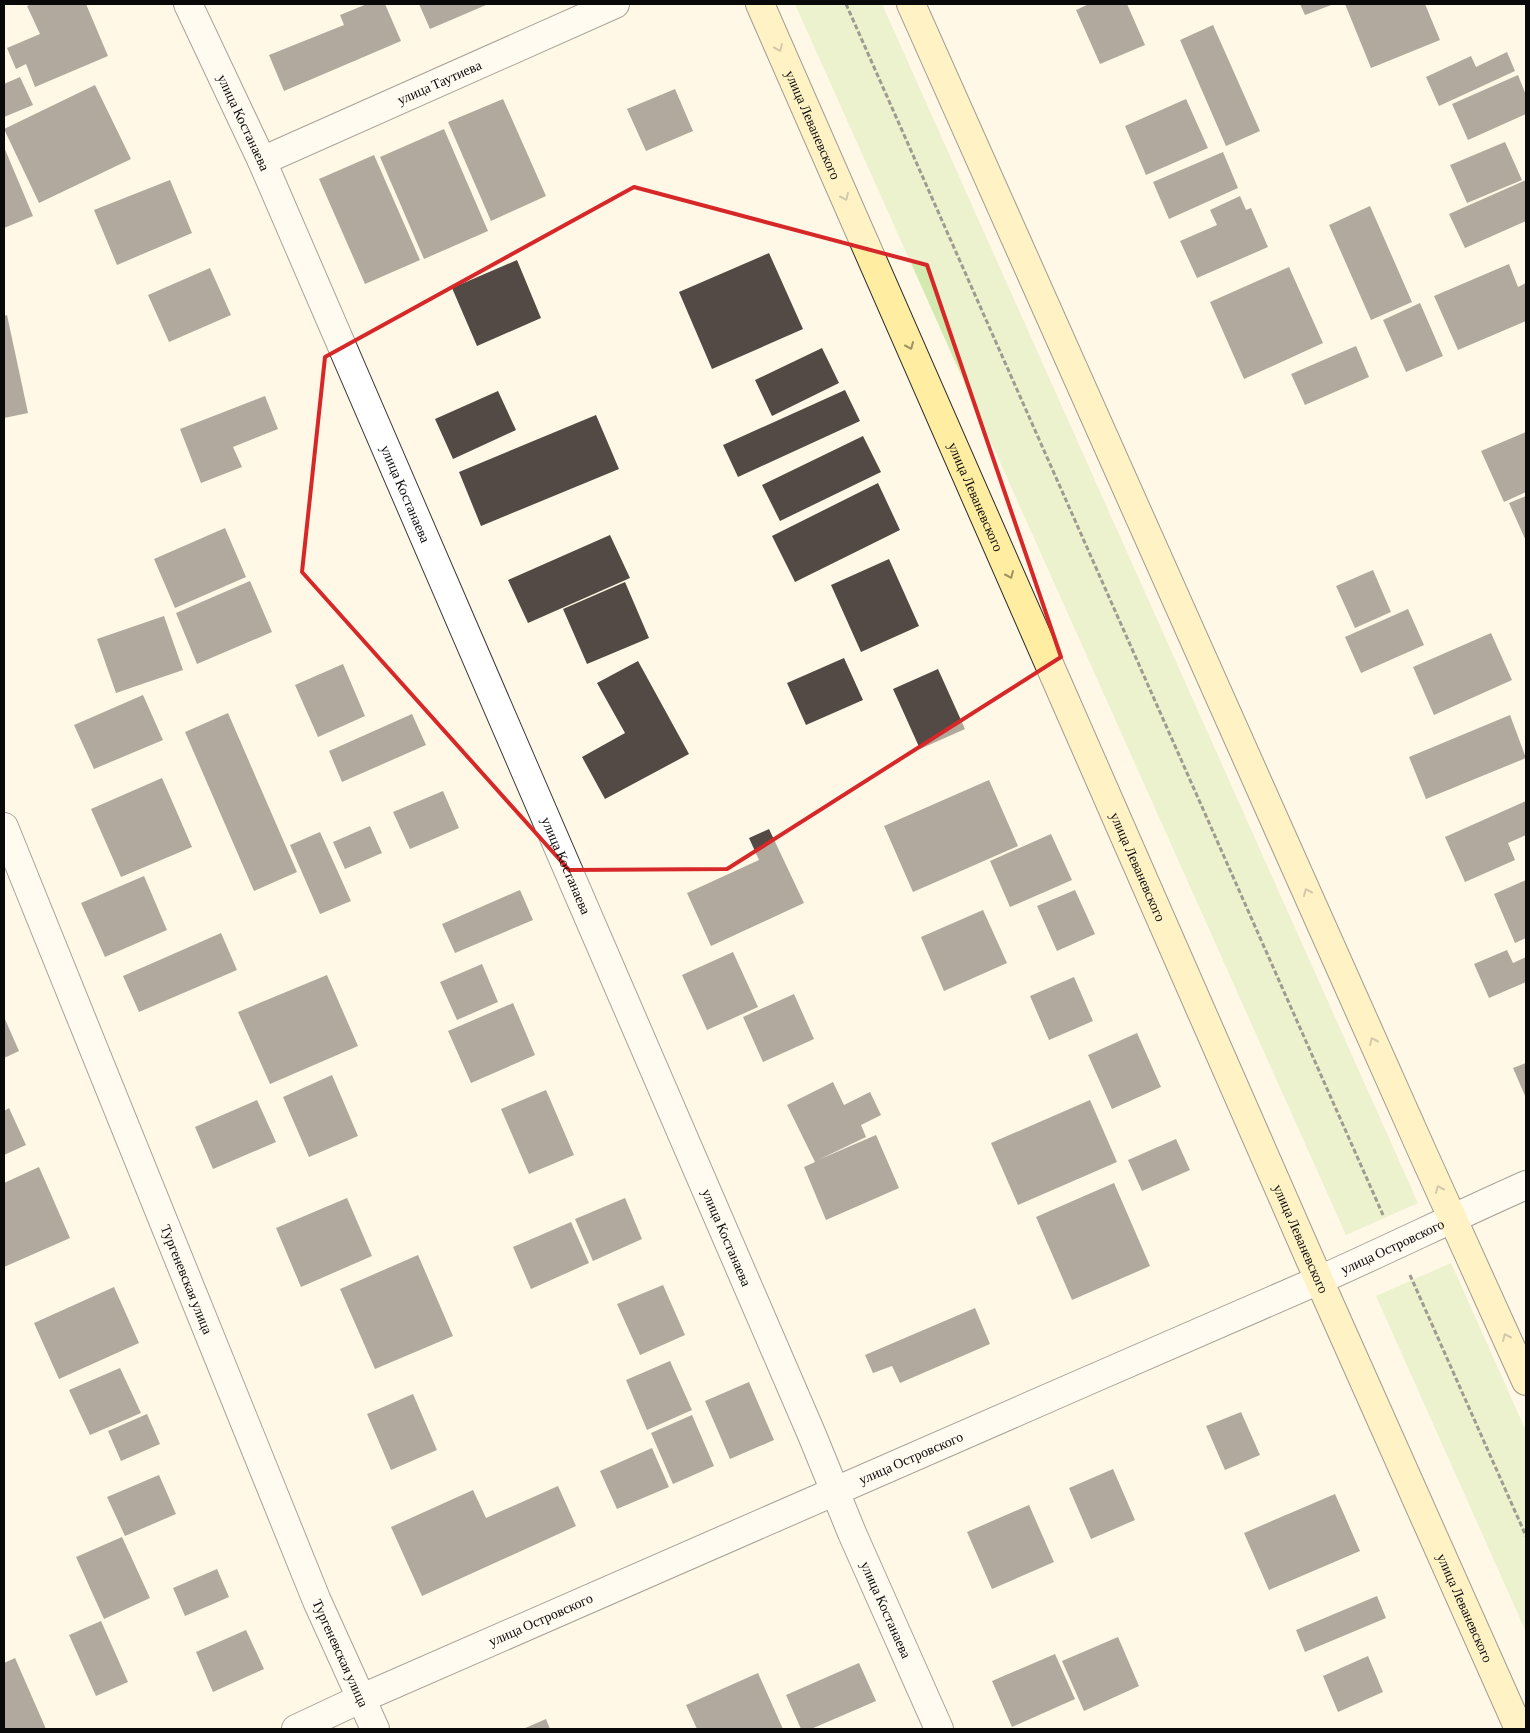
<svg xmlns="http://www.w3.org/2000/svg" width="1530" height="1733" font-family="'Crimson Pro',serif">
<rect width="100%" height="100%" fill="#fff8e6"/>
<path fill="#d2eaaf" d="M795,4H882L1418,1203L1346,1235Z
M1451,1263L1526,1431V1632L1376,1296Z"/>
<path fill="#534945" d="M32,4H86L108,56L35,87L26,64L16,69L7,48L40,34L27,6Z
M367,4H385L401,41L284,91L269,55L344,25L340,15Z
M419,4H486V5L430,29Z
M1089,4H1127L1145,45L1100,64L1076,10Z
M1300,4H1334L1305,15Z
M1345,4H1425L1440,40L1371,68Z
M1213,25L1260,131L1226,146L1180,40Z
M1507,52L1515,71L1439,106L1426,77L1471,56L1476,67Z
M1518,75L1526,95V114L1468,140L1452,104Z
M20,77L33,105L4,117V84Z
M95,85L131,159L39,203L4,129Z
M675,89L693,131L646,151L627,109Z
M503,99L546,196L491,221L448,122Z
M1186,99L1208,148L1146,175L1125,126Z
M444,129L488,231L424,259L380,157Z
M1505,142L1522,180L1467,203L1450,165Z
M4,147L33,216L4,228Z
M1223,152L1238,188L1169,219L1153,182Z
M374,155L420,260L365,284L319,179Z
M170,180L192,233L117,265L94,210Z
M1526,180V221L1465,248L1449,214Z
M1240,196L1246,210L1251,208L1268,247L1197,278L1180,241L1217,225L1210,210Z
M1370,206L1412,302L1371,320L1329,225Z
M769,253L803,329L712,369L679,292Z
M517,260L541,318L477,346L452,288Z
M1509,264L1518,287L1526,283V321L1458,350L1434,296Z
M1289,267L1323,343L1244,379L1210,302Z
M210,268L231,315L169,342L148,295Z
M1420,303L1443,356L1406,372L1383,320Z
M7,315L28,413L4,418V316Z
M1356,346L1369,377L1305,405L1291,374Z
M822,348L839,383L772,416L755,380Z
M845,390L860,421L738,477L723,445Z
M498,391L516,430L453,459L435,419Z
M265,396L278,429L233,447L242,467L201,483L180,429Z
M596,415L619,469L481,526L459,472Z
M1526,432V492L1504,502L1481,451Z
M863,436L881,472L780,521L762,485Z
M878,483L900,530L795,582L772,536Z
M1526,496V541L1509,503Z
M225,528L246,577L175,608L154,559Z
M610,535L630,578L528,623L508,580Z
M889,559L919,626L861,652L831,585Z
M1373,570L1391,612L1355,628L1336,586Z
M250,581L272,632L197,664L176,613Z
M625,582L649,638L587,664L563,609Z
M1408,609L1424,645L1361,673L1345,637Z
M164,616L183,670L116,693L97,639Z
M1491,633L1512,680L1434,715L1413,667Z
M844,658L863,700L806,725L787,683Z
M638,661L689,754L605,799L582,757L625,733L597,683Z
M343,664L365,716L318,737L295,685Z
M938,669L965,729L920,749L893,689Z
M143,695L163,740L94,769L74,725Z
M228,713L297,872L254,891L185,732Z
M412,714L426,745L342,782L329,751Z
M1510,715L1526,758L1426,799L1409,757Z
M162,778L192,847L121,877L91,809Z
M989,780L1018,846L913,892L884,826Z
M443,791L459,828L410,849L393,812Z
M1526,801V835L1508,843L1515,860L1465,882L1445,837Z
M370,826L382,853L345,869L333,842Z
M769,829L804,903L711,946L687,893L759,860L749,838Z
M320,832L351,901L320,914L290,845Z
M1051,834L1072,880L1010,907L990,861Z
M144,876L167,930L105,957L81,903Z
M1526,880V938L1515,943L1494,894Z
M520,890L533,920L455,953L442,924Z
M1075,890L1095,934L1057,951L1037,906Z
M983,910L1007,963L944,991L921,937Z
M221,933L237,970L139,1012L123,976Z
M1507,950L1513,963L1526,957V982L1489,998L1474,964Z
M733,952L758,1007L707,1030L682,975Z
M482,964L498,1002L457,1020L440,982Z
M327,975L358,1046L270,1084L238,1012Z
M1074,977L1093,1021L1049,1040L1030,996Z
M794,994L814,1039L763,1062L743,1017Z
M513,1003L535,1055L471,1083L448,1031Z
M4,1017L19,1051L4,1058Z
M1137,1033L1161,1087L1112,1109L1088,1055Z
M1526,1063V1098L1513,1068Z
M332,1075L358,1136L309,1157L283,1097Z
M833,1082L844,1105L870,1092L881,1115L861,1125L866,1137L818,1160L876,1135L899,1188L826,1220L804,1167L815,1162L787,1105Z
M546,1090L574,1155L529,1174L501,1109Z
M257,1100L276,1142L213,1169L195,1127Z
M1090,1100L1117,1162L1018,1205L991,1143Z
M9,1108L26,1145L4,1155V1111Z
M1176,1139L1190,1170L1142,1191L1128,1160Z
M39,1167L70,1238L4,1267V1183Z
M1114,1183L1150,1266L1072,1300L1036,1217Z
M347,1198L372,1256L301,1287L276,1228Z
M625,1198L642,1239L593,1261L575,1219Z
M571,1222L589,1263L531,1289L513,1247Z
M418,1255L453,1336L375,1369L340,1289Z
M663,1285L685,1335L640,1355L617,1304Z
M114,1287L139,1343L59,1379L34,1323Z
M975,1308L990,1344L900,1383L892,1366L873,1373L865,1355Z
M670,1361L692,1410L647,1430L626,1380Z
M120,1368L141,1413L90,1435L69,1390Z
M749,1382L774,1440L730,1459L705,1401Z
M413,1394L437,1450L391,1470L367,1414Z
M1241,1412L1260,1455L1225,1470L1206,1426Z
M147,1414L160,1444L121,1461L108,1431Z
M692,1415L714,1466L673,1484L651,1433Z
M652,1448L669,1487L617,1509L600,1471Z
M1113,1469L1135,1520L1091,1539L1069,1488Z
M159,1475L176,1514L125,1536L107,1497Z
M558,1486L576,1526L422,1596L391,1527L473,1490L486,1518Z
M1335,1494L1360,1551L1269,1590L1244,1533Z
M1029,1505L1054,1562L992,1589L967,1532Z
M122,1537L150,1598L104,1619L76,1557Z
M217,1569L229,1597L185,1616L173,1588Z
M1377,1596L1386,1618L1305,1652L1296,1630Z
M101,1621L128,1682L96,1696L69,1635Z
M246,1630L264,1669L213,1692L196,1652Z
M1118,1637L1139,1686L1084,1711L1062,1661Z
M1055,1654L1075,1699L1012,1727L992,1681Z
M1368,1656L1383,1692L1338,1712L1323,1676Z
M15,1658L46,1729H4V1663Z
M859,1663L876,1701L811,1729H801L786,1695Z
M758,1673L783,1729H697L686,1705Z
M546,1719L550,1729H523Z"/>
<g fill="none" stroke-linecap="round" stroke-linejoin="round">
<g stroke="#3c3c3c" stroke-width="30">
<g id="street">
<path id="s1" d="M188,4L262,161L812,1435L852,1533L939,1729"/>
<path id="s2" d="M262,161L615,4"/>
<path id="s3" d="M4,827L317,1601L375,1729"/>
<path id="s4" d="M296,1729L360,1699C679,1558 998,1420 1317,1281C1387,1250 1456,1216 1526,1185"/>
</g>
</g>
<g stroke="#2b2b2b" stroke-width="30">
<g id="secondary">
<path id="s5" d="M760,4L1319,1280L1519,1729"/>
<path d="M911,4L1422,1151L1526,1381"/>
</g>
</g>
<path stroke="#2b2b2b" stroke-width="3" stroke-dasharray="5 2.5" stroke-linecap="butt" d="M846,4L1383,1215
M1410,1275L1526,1536"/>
<use href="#street" stroke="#fff" stroke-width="28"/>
<use href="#secondary" stroke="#ffeda1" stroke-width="28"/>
</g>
<defs><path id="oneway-chevron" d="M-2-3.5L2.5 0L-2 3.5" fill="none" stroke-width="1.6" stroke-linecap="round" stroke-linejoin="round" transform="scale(1.25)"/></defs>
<g stroke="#9d9264">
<use href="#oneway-chevron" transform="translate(779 48) rotate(66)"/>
<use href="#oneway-chevron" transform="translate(845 197) rotate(66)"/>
<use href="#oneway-chevron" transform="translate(910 346) rotate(66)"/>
<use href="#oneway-chevron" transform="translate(1010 575) rotate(66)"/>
<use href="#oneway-chevron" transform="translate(1307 892) rotate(-114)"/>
<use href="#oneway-chevron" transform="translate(1373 1041) rotate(-114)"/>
<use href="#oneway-chevron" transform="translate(1439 1189) rotate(-114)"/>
<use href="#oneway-chevron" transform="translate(1506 1337) rotate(-114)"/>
</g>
<path d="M0 0H1530V1733H0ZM634,187L927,265L1061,657L727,869L569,870L302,572L325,357Z" fill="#fff8e6" fill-opacity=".55" fill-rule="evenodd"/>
<path fill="none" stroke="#d62828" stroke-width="4" stroke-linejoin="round" d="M634,187L927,265L1061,657L727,869L569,870L302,572L325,357Z"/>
<g text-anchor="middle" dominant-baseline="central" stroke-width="5" stroke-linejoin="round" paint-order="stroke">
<g font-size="14" fill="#090909" stroke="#fff">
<text stroke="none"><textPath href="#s2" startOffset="194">улица Таутиева</textPath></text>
<text stroke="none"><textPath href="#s1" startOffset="131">улица Костанаева</textPath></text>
<text stroke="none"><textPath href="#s5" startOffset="132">улица Леваневского</textPath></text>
<text stroke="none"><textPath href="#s1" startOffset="536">улица Костанаева</textPath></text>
<text stroke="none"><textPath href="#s5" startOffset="538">улица Леваневского</textPath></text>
<text stroke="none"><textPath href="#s1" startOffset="941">улица Костанаева</textPath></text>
<text stroke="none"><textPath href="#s5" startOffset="942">улица Леваневского</textPath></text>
<text stroke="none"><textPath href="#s1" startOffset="1346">улица Костанаева</textPath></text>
<text stroke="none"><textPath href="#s5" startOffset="1348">улица Леваневского</textPath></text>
<text stroke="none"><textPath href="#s4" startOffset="1198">улица Островского</textPath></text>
<text stroke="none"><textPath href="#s3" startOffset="488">Тургеневская улица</textPath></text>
<text stroke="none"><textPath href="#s4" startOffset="672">улица Островского</textPath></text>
<text stroke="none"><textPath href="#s5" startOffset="1752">улица Леваневского</textPath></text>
<text stroke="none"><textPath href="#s1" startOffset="1751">улица Костанаева</textPath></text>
<text stroke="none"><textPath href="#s4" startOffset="268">улица Островского</textPath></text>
<text stroke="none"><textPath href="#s3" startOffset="892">Тургеневская улица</textPath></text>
</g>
</g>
<rect width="1530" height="1733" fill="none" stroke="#090909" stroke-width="10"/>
</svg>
